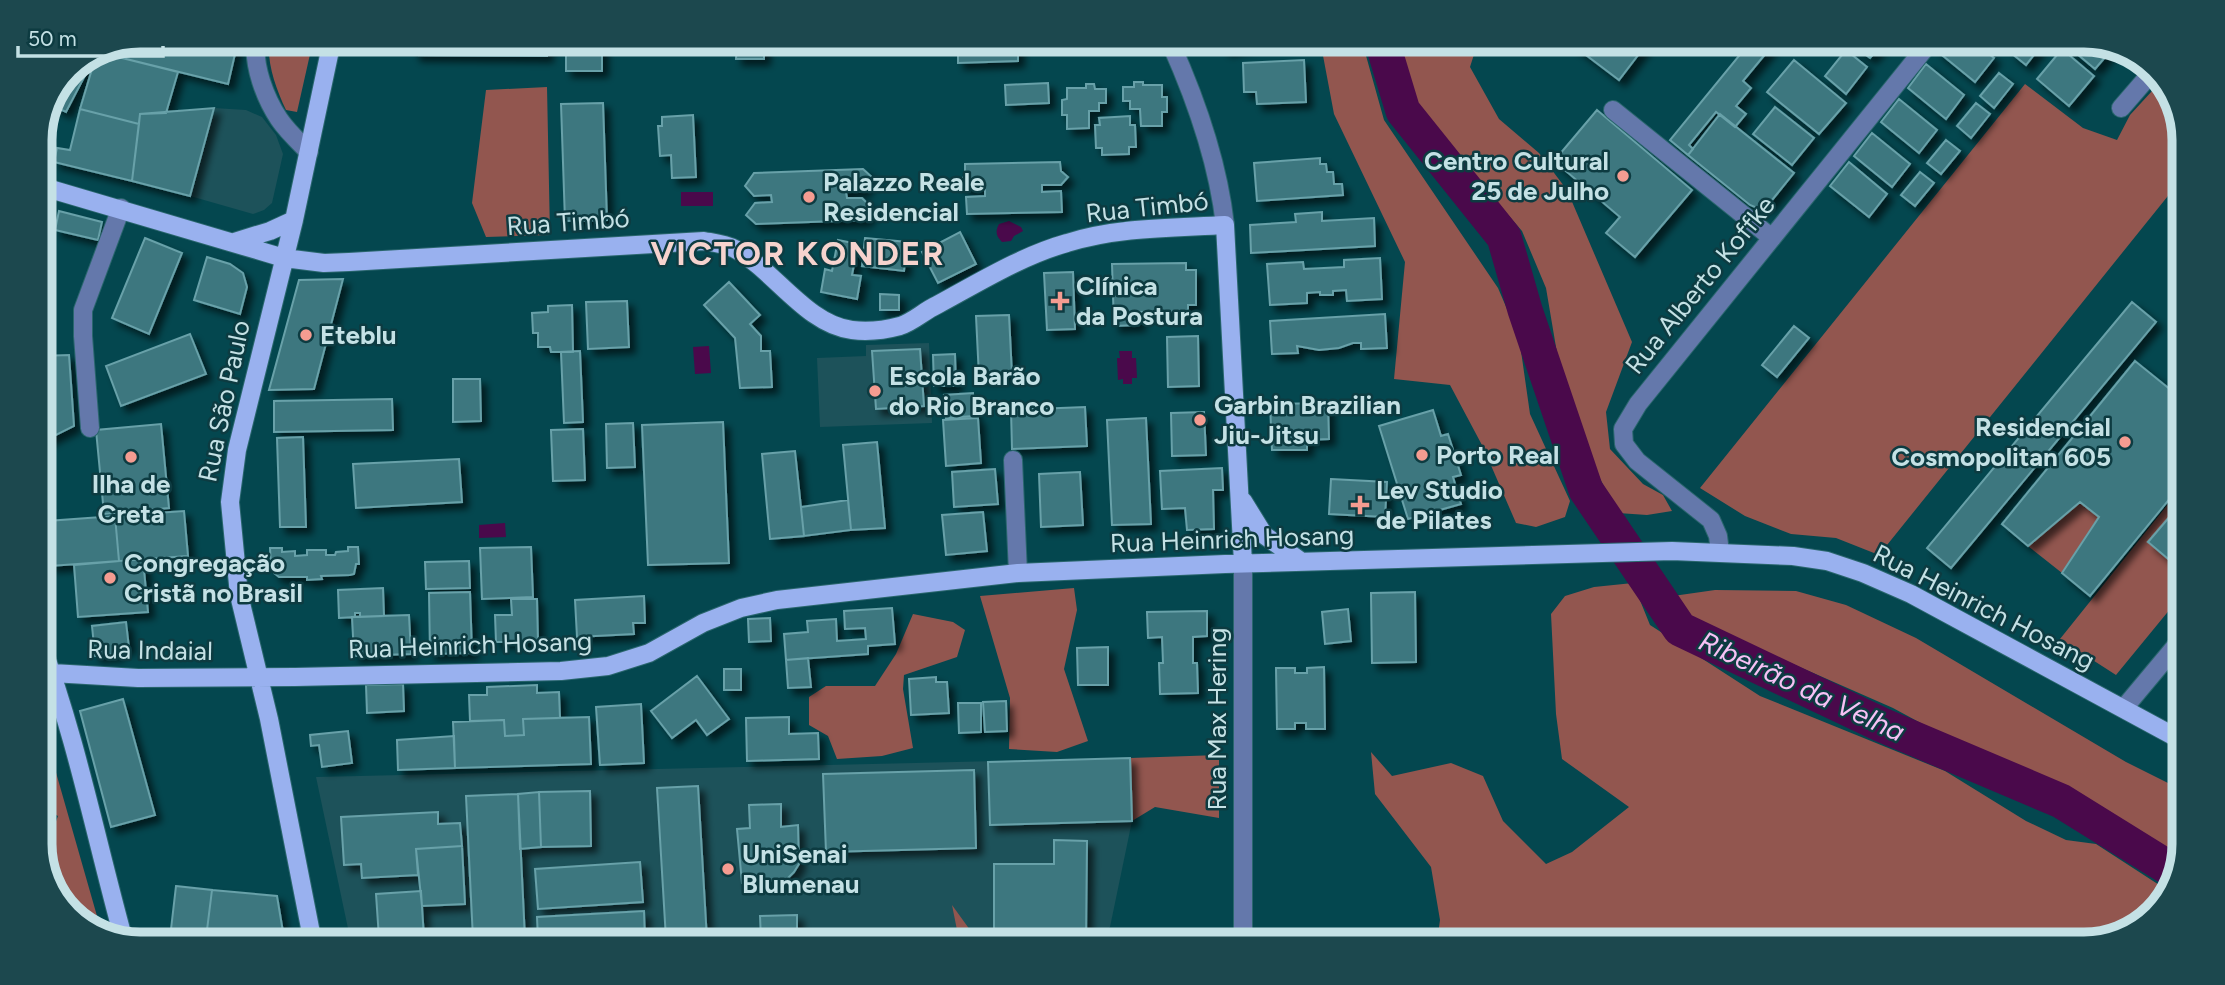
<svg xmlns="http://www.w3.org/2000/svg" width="2225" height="985" font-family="Figtree,sans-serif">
<defs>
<filter id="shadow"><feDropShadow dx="6" dy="6" stdDeviation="3.5" flood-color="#0009"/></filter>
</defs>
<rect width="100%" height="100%" fill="#04474f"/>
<path fill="#1d525a" d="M214,108L246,110L262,117L276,135L283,154L272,203L264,210L253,214L190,196Z
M929,343L932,423L820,427L817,358L866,356V345Z
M1130,758L1132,821L1110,927L1095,941L350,938L316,777Z"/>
<path fill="#92564f" d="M269,41H313L297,112L286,110C276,89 267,64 269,41Z
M1321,45H1363L1384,120L1498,288L1519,337L1530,414L1570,501L1565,517L1536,527L1516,523L1483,447L1450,385L1394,379L1405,262L1334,114Z
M1394,45H1477L1470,67L1499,119L1539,153L1567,190L1632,342L1606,412L1610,449L1643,484L1663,495L1672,511L1647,515L1618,513L1586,452L1557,353L1546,288L1522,231L1426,120L1395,57Z
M2163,79L2185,134L2184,176L1879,555L1836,538L1791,534L1745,516L1700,488L2025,84L2083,128L2117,140L2130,115Z
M547,87L550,235L486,237L472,203L486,90Z
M2181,488L2180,597L2116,675L2060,639Z
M2080,502L2099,517L2062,573L2028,546Z
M1633,583L1650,625L1760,696L1945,771L2026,821L2066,840L2096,844L2170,892L2141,928L2092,943L2071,937L2039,934L1991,936L1984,944L1437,942L1440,920L1431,867L1375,794L1371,752L1392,776L1451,763L1483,776L1503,821L1546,864L1572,852L1629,807L1562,759L1556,714L1551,614L1565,596L1594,587Z
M1074,588L1077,610L1064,669L1088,741L1057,752L1009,749L1010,698L980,596Z
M1715,590L1796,591L1846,605L1916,638L2126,762L2178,788V857L2047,783L1989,760L1893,708L1711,628L1679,612L1673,596Z
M913,614L953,622L965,630L957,657L904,675L903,689L913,748L882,756L837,759L828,736L809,725V697L826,686H875L896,654Z
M51,755L103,937L61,905L40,851V836L52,832L58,816L40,806V758Z
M1219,755V818L1155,807L1132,821L1130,758Z
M952,905L978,941L959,940Z"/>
<path fill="#4a094b" d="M681,192H713V206H681Z
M1009,221L1021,227L1023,231L1014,236L1011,241L1002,242C996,236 995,232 999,224Z
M709,346L711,373L695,374L693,347Z
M1119,351H1132V358H1136L1137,378H1132V384H1123V379L1118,380L1117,358H1120Z
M505,523L506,537L479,538V525Z"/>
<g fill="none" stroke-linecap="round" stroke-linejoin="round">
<path stroke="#4a094b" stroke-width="35" d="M1383,45L1403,111L1504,237L1525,310L1586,490L1680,629L1882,725L2061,801L2177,873"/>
</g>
<path fill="#3e777f" stroke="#68a1a9" stroke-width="2" filter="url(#shadow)" d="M140,40L238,41L228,84L106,54Z
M412,41L547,42V56L415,55Z
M566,42H602V71H566Z
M737,43H764V59H736Z
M958,43L1018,44V61L958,63Z
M1223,44H1250L1225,50Z
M1574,46H1645L1619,80Z
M1747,46H1772L1743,81L1751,88L1736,106L1746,114L1735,127L1716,112L1689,145L1693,149L1688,155L1670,140Z
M1855,47H1880L1870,58Z
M1940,47H1980L1994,58L1975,82L1937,51Z
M2015,47H2040L2026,65L2011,53Z
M2070,48H2113L2095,69Z
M2062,49L2094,76L2069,106L2037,79Z
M1846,50L1867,67L1846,94L1825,76Z
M106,54L178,72L166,113L140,114L139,124L80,109L95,59Z
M93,60L66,112L53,106L70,69Z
M1304,60L1306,102L1257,104L1256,92H1244L1243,63Z
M1794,60L1846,103L1819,134L1767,92Z
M1926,64L1964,95L1946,119L1908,88Z
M1999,73L2013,84L1994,108L1980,96Z
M1134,82H1143V85H1162V97H1167V112H1162V126H1141L1140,109H1130V101H1123V87H1134Z
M1048,83L1049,103L1006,105L1005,85Z
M1086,84H1094L1095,89H1106V103H1099V111H1089V128L1067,129V115H1062V100L1067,99V88H1086Z
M1899,99L1937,130L1919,153L1881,122Z
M603,103L607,220L565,221L561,104Z
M1976,103L1990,114L1971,138L1957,126Z
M1775,107L1814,138L1792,165L1753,134Z
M214,108L190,196L132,181L140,114Z
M80,109L139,124L132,181L54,162L57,148L70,150Z
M1597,110L1692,190L1635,257L1606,233L1620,217L1554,161Z
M1720,114L1794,173L1768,205L1757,208L1750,205L1688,155Z
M693,115L696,177L672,178L671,155L660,156L658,126H662V117Z
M1130,116V125H1135L1136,147H1129V154L1102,155V148H1096L1095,125H1100L1099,118Z
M1872,133L1910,164L1892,187L1854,156Z
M1946,140L1960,151L1941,174L1927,163Z
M1320,158V164H1326L1327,172H1333L1334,184H1342L1343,195L1257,201L1254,163Z
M1060,162L1061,171L1068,177L1061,185H1042V192L1061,191L1062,212L967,214L966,197L985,196V189H966L959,183L965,175V164Z
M1849,162L1887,194L1869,217L1830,186Z
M863,169L873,178L862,191L846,192L847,198H862L873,209L865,220L756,224L746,215L755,203L772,202L771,195L754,196L745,186L754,173Z
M1920,172L1934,183L1915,206L1901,195Z
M59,211L102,222L98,240L55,230Z
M1322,212V221L1374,218L1375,246L1251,253L1250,225L1296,222L1295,214Z
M960,232L976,264L938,283L922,252Z
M145,238L182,253L149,334L112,318Z
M865,238L907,242L904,271L862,266Z
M838,240L858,244L852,275L861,276L857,299L821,292L825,269L832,271Z
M207,257L230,264L243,273L247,287L240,314L194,300Z
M1380,258L1382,299L1347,301L1346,290L1333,291V295H1320V292L1307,293V303L1270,305L1267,264L1303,262L1304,269L1344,267V260Z
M1186,263V270H1196V305H1188V311L1139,312V325L1114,326L1112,264Z
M1073,272L1075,329L1047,330L1044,273Z
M343,279L314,389L269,390L299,280Z
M729,282L760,315L750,324L761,336V351H770L772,387L740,388L735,338L704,305Z
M880,294L899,295V310H880Z
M627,301L629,347L588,349L586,302Z
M2183,301V325L2171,316Z
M2132,302L2156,322L1951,568L1927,548Z
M572,305L573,352H551L550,347H538V333H533L532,313L548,312V306Z
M1385,314L1387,348L1361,349V343H1353L1339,348L1319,350L1297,346L1298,353L1272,354L1270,321Z
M1009,315L1012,375L979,377L976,316Z
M1794,326L1809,338L1777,377L1762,365Z
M190,334L206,374L121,406L106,366Z
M1198,336L1199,386L1168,387L1167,337Z
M920,349L924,406L876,409L872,351Z
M580,351L583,422L564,423L561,352Z
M955,354L956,386H934L933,355Z
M69,355L74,426L40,443V356Z
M2135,361L2182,399L2181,485L2090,596L2062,573L2099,517L2080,502L2028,546L2002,524Z
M453,379H480L481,421L453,422Z
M973,393L974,416L946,418L944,395Z
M392,399L393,430L274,432V401Z
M1328,403L1329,439L1307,440V450H1272L1270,404Z
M1085,407L1087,446L1012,449L1011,410Z
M1433,410L1441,436L1448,434L1461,475L1453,477L1461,504L1408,519L1379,426Z
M1204,412L1206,455L1172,456L1171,413Z
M978,418L981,463L946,466L943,420Z
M1146,418L1151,524L1112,525L1107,420Z
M723,422L729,563L648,565L642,425Z
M633,423L635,467L607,468L606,424Z
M161,424L169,508L104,514L96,430Z
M583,429L585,480L553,481L551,430Z
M303,437L306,527H280L277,438Z
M877,442L885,528L851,530L843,445Z
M795,451L804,536L770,539L762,454Z
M459,459L462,502L356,508L353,464Z
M1222,468L1223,490H1213L1214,529L1187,530L1185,508L1162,509L1160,471Z
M995,469L998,504L954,507L952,472Z
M1080,472L1083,525L1041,527L1039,474Z
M1331,479L1387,482L1385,517L1329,514Z
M848,500L851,530L804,536L801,507Z
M2177,508L2181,511L2180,569L2148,542Z
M184,511L188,556L119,561L115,516Z
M983,512L987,551L946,555L942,515Z
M115,516L119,561L50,566L47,521Z
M348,547H358L359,564H356L354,574L350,575L321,576L322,579L307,580V577H279L274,573V567H271L270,548H282V552L295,551V556L307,555V550H326V555H335L336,552L348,551Z
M531,547L533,597L482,599L480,548Z
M143,559L148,612L78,617L74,565Z
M469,561L470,588L426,589L425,562Z
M383,588L384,616L360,617V613H355V617L339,618L338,590Z
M470,592L472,653L430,654L429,593Z
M1415,592L1416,662L1372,663L1371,593Z
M644,596L645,623H633L634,634L577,637L575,600Z
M511,599H537L538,642H496L495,615H512Z
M892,608L895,644L868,646V654L786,660L784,634L808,632L807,621L836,619L837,641L866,639L865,628L845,629L844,611Z
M1348,609L1351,641L1325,644L1322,612Z
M1207,611V636L1193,637V663H1197L1198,693L1160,694L1159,663H1163L1162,637L1148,638L1147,612Z
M409,615L411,654L354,656L352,617Z
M770,618L771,641L749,642L748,619Z
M126,622L129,648L117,649L118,654L95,656L92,626Z
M1108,647V685H1078L1077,648Z
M808,658L811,687L788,688L786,660Z
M1324,667L1325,729H1306V723H1295V729H1277L1276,668H1295V673H1307V668Z
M724,669H741V690H724Z
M697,676L729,719L707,735L696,720L672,738L651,711Z
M936,677V682H947L949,713L911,715L909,679Z
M403,684L404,711L367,713L366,685Z
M537,685V693L559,692L560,718L523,719L524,735L505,736L504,720L470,721L469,695H487V687Z
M123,699L155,815L111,827L80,711Z
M1006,701L1007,731L985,732L983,702Z
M958,703H981V732L959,733Z
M641,704L644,763L600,765L596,707Z
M589,717L591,764L455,768L453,722L504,720L505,736L524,735L523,719Z
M789,717V734L818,733L819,759L747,761L746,718Z
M348,731L352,763L322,767L319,745L311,746L310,735Z
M454,736L455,768L398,770L397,740Z
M1130,758L1132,821L990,825L988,762Z
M974,770L976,848L826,852L823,774Z
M698,786L707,940L666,939L657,788Z
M590,791L591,846L541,847L539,792Z
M539,792L541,847L520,849L518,794Z
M518,794L525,939H473L466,796Z
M781,804V827L798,825L799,864L794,872L787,879L742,883L737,829L750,828L749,805Z
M438,812V824L460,823L462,846L416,849L418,875L362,878L361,864L344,865L341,817Z
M1054,840L1087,841L1086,941H994V864H1054Z
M462,846L465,904L422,906L416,849Z
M640,862L643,902L538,909L535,869Z
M176,886L212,890L206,938H170Z
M212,890L277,896L284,938H206Z
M421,891L424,938H379L376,894Z
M644,911L645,939H538L537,917Z
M797,915V940H761L760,916Z"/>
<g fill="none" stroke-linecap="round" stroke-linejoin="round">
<g stroke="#2a666d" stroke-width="20">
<path id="minor" d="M256,41C253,66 265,98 279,119C287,131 299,142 309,152
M1171,44C1197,102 1218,162 1225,225
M2121,108L2153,71
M1613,110L1772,238
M90,428L83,336V310L121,208
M1013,460L1018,573
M1720,552L1718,536L1711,520L1637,461L1624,444L1623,429L1638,404L1926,47
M1243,563V942
M2124,708L2180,641"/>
</g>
<g stroke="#2a666d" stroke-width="20">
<path id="major" d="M40,186L284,258L324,263L349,262L704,241C715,243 725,244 735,249C774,270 807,325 852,330C867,332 885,330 900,326C913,322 924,311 937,305C978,283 1021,256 1067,243C1118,227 1172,228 1225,225L1243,563
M234,242L270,231L294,220
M1243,501L1264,535L1302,562
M40,641C76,737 96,839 123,937
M52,673L138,678L295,677L561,671L608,666L649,653L703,623L741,608L777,600L1018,573L1225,564L1672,551L1793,556L1827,561L1863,573L1911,594L2179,739
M312,938L269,719L239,595L230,502L237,450L294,220L332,41"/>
</g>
<use href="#minor" stroke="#6478ab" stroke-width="18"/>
<use href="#major" stroke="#99b1ef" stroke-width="18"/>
</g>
<g fill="#f59c91" stroke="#0d3b41" stroke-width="2.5">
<circle cx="1623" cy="176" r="7"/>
<circle cx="809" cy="197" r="7"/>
<path d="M1056.5 290.5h7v7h7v7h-7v7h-7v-7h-7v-7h7z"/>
<circle cx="306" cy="335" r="7"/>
<circle cx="875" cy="391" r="7"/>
<circle cx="1200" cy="420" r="7"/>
<circle cx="2125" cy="442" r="7"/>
<circle cx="1422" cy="455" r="7"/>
<circle cx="131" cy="457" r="7"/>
<path d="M1356.5 494.5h7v7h7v7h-7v7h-7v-7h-7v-7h7z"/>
<circle cx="110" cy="578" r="7"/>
<circle cx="728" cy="869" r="7"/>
</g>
<g text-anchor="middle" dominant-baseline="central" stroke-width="5" stroke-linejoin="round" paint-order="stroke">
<g font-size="26" font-weight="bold" fill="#c4e1e5" stroke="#0d3b41" text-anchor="start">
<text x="1609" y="161" text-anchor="end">Centro Cultural<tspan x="1609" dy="30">25 de Julho</tspan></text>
<text x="823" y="182">Palazzo Reale<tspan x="823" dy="30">Residencial</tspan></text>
<text x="1076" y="286">Clínica<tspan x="1076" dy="30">da Postura</tspan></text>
<text x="320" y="335">Eteblu</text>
<text x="889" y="376">Escola Barão<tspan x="889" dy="30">do Rio Branco</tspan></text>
<text x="1214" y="405">Garbin Brazilian<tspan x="1214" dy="30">Jiu-Jitsu</tspan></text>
<text x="2111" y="427" text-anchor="end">Residencial<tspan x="2111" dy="30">Cosmopolitan 605</tspan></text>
<text x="1436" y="455">Porto Real</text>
<text x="131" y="484" text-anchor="middle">Ilha de<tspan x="131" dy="30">Creta</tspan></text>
<text x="1376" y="490">Lev Studio<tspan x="1376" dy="30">de Pilates</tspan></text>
<text x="124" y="563">Congregação<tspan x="124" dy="30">Cristã no Brasil</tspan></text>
<text x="742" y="854">UniSenai<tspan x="742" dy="30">Blumenau</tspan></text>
</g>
<g font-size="26" fill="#c4e1e5" stroke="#0d3b41">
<text transform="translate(1147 207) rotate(-6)">Rua Timbó</text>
<text transform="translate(568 222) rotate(-4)">Rua Timbó</text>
<text transform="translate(1700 285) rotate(-51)">Rua Alberto Koffke</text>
<text transform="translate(224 401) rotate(-78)">Rua São Paulo</text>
<text transform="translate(1232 539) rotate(-2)">Rua Heinrich Hosang</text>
<text transform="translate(1984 607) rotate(27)">Rua Heinrich Hosang</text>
<text transform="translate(470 645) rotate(-2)">Rua Heinrich Hosang</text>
<text transform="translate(150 650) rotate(1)">Rua Indaial</text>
<text transform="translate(1217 719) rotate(-90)">Rua Max Hering</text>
</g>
<g font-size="28" font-style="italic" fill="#f7c1f5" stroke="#0d3b41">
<text transform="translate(1802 686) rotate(25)">Ribeirão da Velha</text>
</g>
<g font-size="33" font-weight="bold" letter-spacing="2" fill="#f6d3ce" stroke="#0d3b41">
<text x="798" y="253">VICTOR KONDER</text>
</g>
</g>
<path d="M0 0H2225V985H0ZM140 52H2084A88 88 0 0 1 2172 140V844A88 88 0 0 1 2084 932H140A88 88 0 0 1 52 844V140A88 88 0 0 1 140 52Z" fill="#1c484e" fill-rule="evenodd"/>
<path fill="none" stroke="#c4e1e5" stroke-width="9" d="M140 52H2084A88 88 0 0 1 2172 140V844A88 88 0 0 1 2084 932H140A88 88 0 0 1 52 844V140A88 88 0 0 1 140 52Z"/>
<path d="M18 46v10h145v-10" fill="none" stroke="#c4e1e5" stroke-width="3.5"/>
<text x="28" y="46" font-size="21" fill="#c4e1e5" stroke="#0d3b41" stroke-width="5" paint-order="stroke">50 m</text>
</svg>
